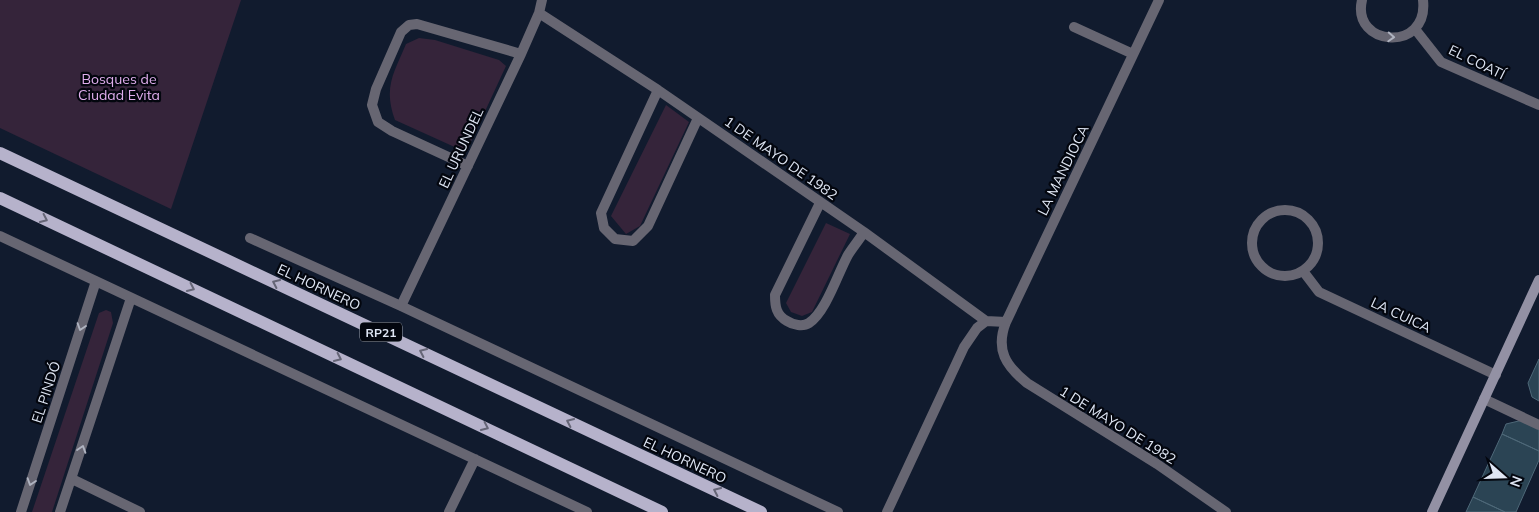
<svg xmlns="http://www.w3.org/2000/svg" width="1539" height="512" font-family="Mulish,sans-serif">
<rect width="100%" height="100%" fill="#111b2e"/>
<path fill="#35243a" d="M0,0H241L171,209L0,128Z
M419,38L435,40L499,60L506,66L468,148L459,149L395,120C383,87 394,73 406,44Z
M666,105L689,122L640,226L626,234L611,216Z
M826,223L850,234L812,312L802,316L791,312L786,303Z
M106,310L111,312L113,323L52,512H32L99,313Z"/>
<path fill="#2b4454" stroke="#4e6878" d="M1539,359V401L1532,397L1528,383Z
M1523,420L1539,427V451L1502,434L1506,424Z
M1502,434L1539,451V460L1516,512H1505L1473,497Z
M1473,497L1505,512H1466Z"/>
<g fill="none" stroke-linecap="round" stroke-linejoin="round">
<path stroke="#676672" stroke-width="10" d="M1159,0L1006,322C995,350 1006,366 1027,383L1157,464L1226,512
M1362,0C1351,47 1429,53 1423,0
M539,13L658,90L864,232L986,321L1006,322
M1074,27L1133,54
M1415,29L1441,62L1539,105
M658,90L601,213L604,228L615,239L633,241L648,226L698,118
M468,166L392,131L378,122L372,105L376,89L401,32L409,25L417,24L521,54
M820,203L775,295C775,306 776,315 787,321C793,325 803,327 809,323C826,312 838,273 848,255C853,247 859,240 864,232
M1252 243a33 33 0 1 1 66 0a33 33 0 1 1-66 0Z
M0,236L587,512
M250,238L401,306L838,512
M1303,271L1319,292L1496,375
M401,306L521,54L539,13L542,0
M1484,399L1539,425
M72,479L140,512
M21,512L96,281
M60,512L131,298
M449,512L475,459
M887,512L964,347L977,328L986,321"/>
<path stroke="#9391a4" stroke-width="10" d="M1432,512L1539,280"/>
<path stroke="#b6b2cb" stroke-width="12" d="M0,153L761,512
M0,198L662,512"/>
</g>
<defs><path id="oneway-chevron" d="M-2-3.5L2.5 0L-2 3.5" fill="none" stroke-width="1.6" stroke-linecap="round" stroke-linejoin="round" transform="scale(1.25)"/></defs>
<g stroke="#afb3c0">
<use href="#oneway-chevron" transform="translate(1391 37) rotate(3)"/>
<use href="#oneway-chevron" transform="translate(81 327) rotate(108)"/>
<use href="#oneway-chevron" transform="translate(82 449) rotate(-72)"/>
<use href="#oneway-chevron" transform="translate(31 482) rotate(108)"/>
</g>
<g stroke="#656576">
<use href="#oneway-chevron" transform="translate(44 219) rotate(25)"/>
<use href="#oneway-chevron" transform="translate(276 283) rotate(-155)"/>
<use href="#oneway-chevron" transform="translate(191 288) rotate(25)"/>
<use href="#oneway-chevron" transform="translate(423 352) rotate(-155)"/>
<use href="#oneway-chevron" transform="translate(338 358) rotate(25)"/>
<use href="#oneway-chevron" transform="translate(570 422) rotate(-155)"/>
<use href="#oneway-chevron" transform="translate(485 427) rotate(25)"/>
<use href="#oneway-chevron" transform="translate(717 491) rotate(-155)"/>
</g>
<g text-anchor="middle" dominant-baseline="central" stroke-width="4.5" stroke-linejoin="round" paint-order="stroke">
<rect fill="#03060e" stroke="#9da3af" stroke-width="1" x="360" y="322.5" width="42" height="19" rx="4"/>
<g font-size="12" font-weight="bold" fill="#dfe6f4">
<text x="381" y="332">RP21</text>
</g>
<g font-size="14" fill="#dfe6f4" stroke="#03060e">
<text transform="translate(1477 62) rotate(26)">EL COATÍ</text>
<text transform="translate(461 148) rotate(-65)">EL URUNDEL</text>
<text transform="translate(781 158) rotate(35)">1 DE MAYO DE 1982</text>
<text transform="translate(1063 170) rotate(-64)">LA MANDIOCA</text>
<text transform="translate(319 287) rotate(25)">EL HORNERO</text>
<text transform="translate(1401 315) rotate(25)">LA CUICA</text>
<text transform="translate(46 392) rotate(-72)">EL PINDÓ</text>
<text transform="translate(1118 425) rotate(32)">1 DE MAYO DE 1982</text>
<text transform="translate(685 460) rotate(25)">EL HORNERO</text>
</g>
<g font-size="14" fill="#e0aeed" stroke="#03060e">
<text x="119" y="79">Bosques de<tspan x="119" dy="16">Ciudad Evita</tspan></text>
</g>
</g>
<g transform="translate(1504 477) rotate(110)" stroke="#03060e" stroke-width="4" paint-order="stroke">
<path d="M0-4L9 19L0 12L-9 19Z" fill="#dfe6f4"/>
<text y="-8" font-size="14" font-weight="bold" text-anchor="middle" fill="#dfe6f4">N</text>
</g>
</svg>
